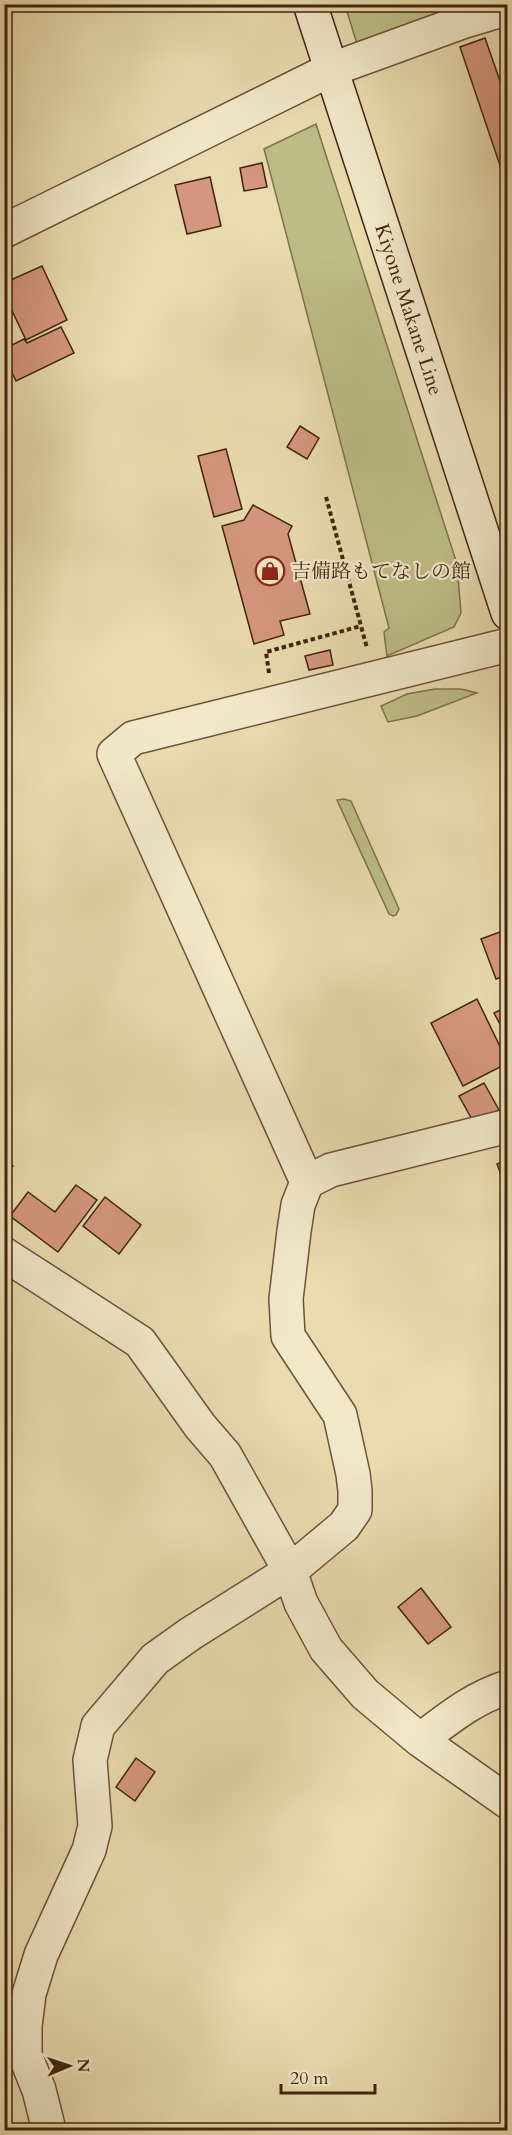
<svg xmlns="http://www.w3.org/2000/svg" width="512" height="2135" font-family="Cardo,'Noto Serif JP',serif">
<rect width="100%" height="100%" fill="#e9dbae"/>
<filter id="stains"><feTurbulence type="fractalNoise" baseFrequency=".00333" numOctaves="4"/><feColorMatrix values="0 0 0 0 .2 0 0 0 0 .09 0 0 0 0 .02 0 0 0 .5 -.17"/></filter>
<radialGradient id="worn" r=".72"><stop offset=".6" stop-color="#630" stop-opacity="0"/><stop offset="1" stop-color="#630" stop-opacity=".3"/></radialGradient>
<path fill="#bcbe86" stroke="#7e714b" stroke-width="1.5" d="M345,5H435L437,19L358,47Z
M316,124L457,564L461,613L454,627L387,656L384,632L389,628L264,149Z
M435,689H461L477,693L417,716L388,722L381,706L407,694Z
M344,799L351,801L399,909L396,915L393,916L389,914L337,800Z"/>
<path fill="#d5977d" stroke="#412410" stroke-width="1.5" d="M485,38L508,104V189L460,47Z
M508,59V85L500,61Z
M262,163L267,187L244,191L240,168Z
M210,177L221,226L187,234L175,185Z
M42,266L67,320L26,340L4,294V283Z
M61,327L74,353L16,381L4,356V349L24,339L27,343Z
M300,426L319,438L307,459L287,447Z
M226,449L242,509L214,517L198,456Z
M253,505L292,526L288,534L310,614L280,621L284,635L254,644L222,526L244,520Z
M330,650L333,665L309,670L305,656Z
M4,702L10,721L4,722Z
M508,929V975L496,979L481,939Z
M477,999L508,1063L463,1086L431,1023Z
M508,1006V1039L494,1013Z
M484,1083L499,1110L474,1123L459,1096Z
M4,1160L13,1166L4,1178Z
M508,1160V1194L497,1164Z
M76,1185L97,1200L58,1252L10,1216L28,1192L55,1212Z
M105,1197L141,1225L119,1254L83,1226Z
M421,1588L451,1627L428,1644L398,1607Z
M136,1758L155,1772L135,1801L116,1787Z"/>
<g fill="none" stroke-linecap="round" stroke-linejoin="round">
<g stroke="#6b5238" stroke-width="36">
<path id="minor" d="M4,231L330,70L462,22L508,8
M307,1182L114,754L133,738L508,645
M4,1254L140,1342L200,1426L225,1455L290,1571L301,1603L326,1649L365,1694L420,1740L508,1802
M420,1740C448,1719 473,1698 508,1687
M49,2130L39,2090L25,2055V2026L29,1994L41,1955L89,1850L95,1826L90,1760L98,1726L155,1659L190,1634L290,1571L344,1526L355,1510V1491L353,1474L340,1415L288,1336L286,1299L294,1231L298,1205L307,1182L331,1170L508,1126"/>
</g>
<g stroke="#412410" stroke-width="36">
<g id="secondary">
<path id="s1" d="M310,4L508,613"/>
</g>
</g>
<path stroke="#412410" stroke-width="4" stroke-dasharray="4.5 3" stroke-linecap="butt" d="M326,497L367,648
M269,673L266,652L361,626"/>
<use href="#minor" stroke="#f1e8ca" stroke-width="33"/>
<use href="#secondary" stroke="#f1e8ca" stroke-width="33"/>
</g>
<defs>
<g id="shop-ring" transform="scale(1.5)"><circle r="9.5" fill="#f1e8ca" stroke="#8f2418" stroke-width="1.5"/><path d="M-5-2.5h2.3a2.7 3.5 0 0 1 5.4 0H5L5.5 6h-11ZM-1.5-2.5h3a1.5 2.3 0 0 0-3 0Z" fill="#8f2418"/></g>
</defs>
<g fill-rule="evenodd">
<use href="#shop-ring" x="270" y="571"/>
</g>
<g text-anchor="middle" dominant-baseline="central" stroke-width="4.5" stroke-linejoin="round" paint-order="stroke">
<g font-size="20" fill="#412410" stroke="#f1e8ca">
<text stroke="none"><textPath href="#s1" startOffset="321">Kiyone Makane Line</textPath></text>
</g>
<g font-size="20" fill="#412410" stroke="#f1e8ca" text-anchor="start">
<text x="291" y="571">吉備路もてなしの館</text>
</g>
</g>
<rect width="512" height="2135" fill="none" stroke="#e9dbae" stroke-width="24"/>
<rect x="6" y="6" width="500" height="2123" fill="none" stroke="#412410" stroke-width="3"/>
<rect x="12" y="12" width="488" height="2111" fill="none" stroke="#412410" stroke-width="1.5"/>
<g transform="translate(69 2066) rotate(88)" stroke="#f1e8ca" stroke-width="4.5" paint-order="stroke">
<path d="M0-4.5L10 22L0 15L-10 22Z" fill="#412410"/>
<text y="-9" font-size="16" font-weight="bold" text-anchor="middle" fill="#412410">N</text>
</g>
<path d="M281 2084v9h94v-9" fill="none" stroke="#412410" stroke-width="3"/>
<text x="290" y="2084" font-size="18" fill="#412410" stroke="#f1e8ca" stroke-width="4.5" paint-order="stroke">20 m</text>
<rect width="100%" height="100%" filter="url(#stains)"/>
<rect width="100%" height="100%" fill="url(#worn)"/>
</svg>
